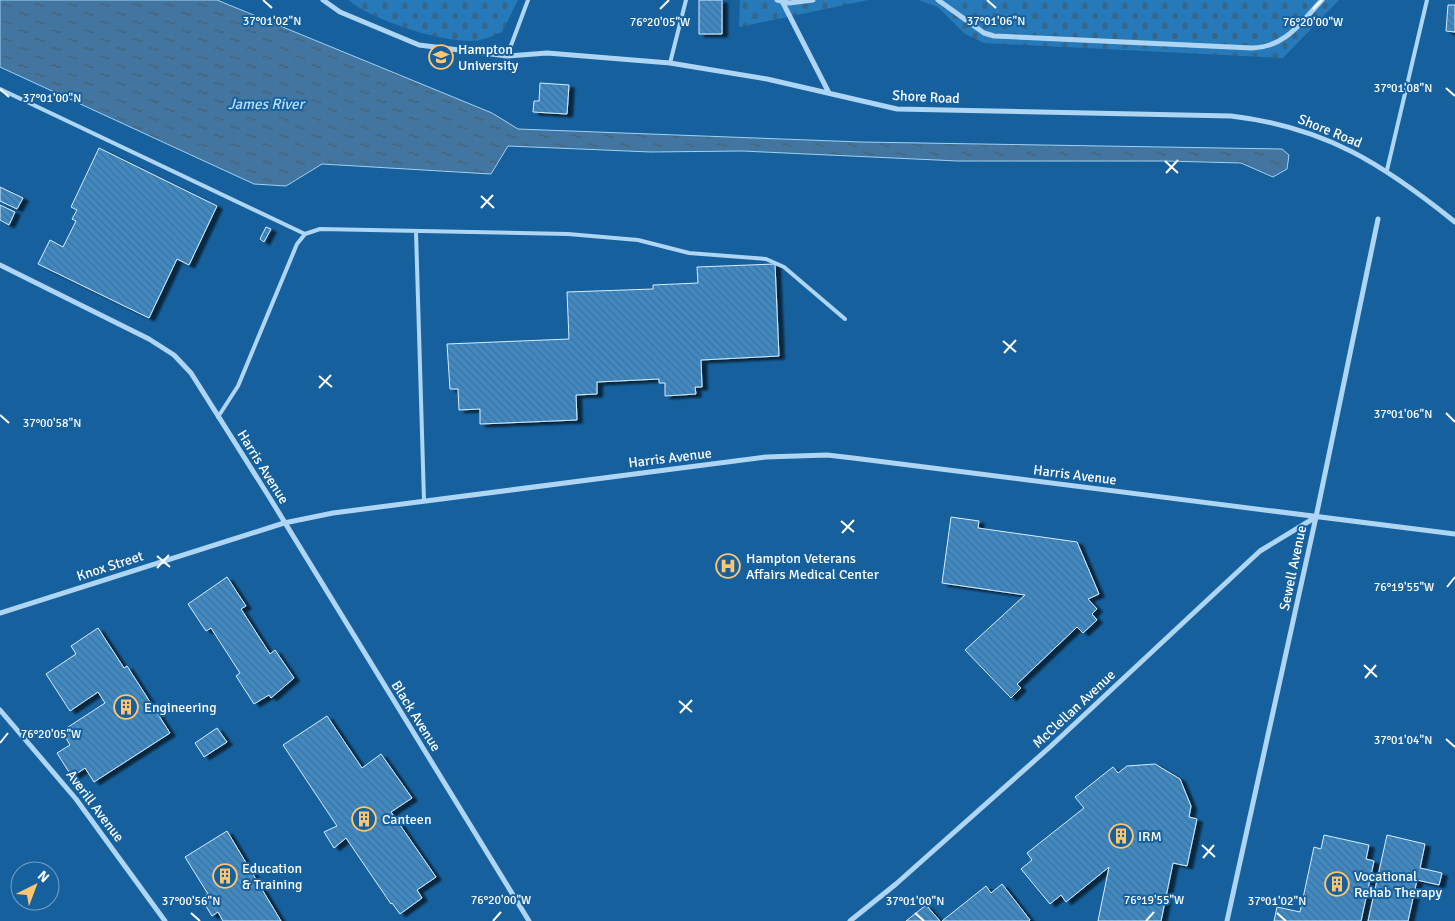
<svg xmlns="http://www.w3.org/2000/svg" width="1455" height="921" font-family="Signika,sans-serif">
<defs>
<pattern id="cemetery-stones" width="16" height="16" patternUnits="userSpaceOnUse" patternTransform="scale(1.25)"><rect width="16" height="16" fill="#267aba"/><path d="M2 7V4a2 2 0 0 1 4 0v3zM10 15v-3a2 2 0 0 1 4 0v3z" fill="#376588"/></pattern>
<pattern id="water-ripples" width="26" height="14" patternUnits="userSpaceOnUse" patternTransform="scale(1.25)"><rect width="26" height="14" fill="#4276a0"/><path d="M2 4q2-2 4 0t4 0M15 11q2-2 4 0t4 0" fill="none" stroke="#485f72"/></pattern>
<pattern id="building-back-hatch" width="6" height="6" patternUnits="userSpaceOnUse" patternTransform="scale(1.25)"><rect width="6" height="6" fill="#3f89c3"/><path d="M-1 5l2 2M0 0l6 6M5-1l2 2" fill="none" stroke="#447193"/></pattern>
<filter id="shadow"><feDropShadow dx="5.5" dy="3" stdDeviation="1" flood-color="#0009"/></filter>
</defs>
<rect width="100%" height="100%" fill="#16619d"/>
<path fill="url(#cemetery-stones)" d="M349,0H518L502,32C495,35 488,38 480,40C451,46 370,20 349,0Z
M740,0H868L739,27Z
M918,0H1339L1283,58L984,43L965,34L938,7Z"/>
<path fill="url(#water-ripples)" stroke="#a0d1f5" d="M0,0H217L492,113L518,129L861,142L1282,149L1289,155L1287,169L1273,177L1241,163L1166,161H958L742,151L651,152L508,146L491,174L322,164L286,186L254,184L0,67Z"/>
<path fill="url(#building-back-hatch)" stroke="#d6ecfd" filter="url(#shadow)" d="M699,0H722V34H699Z
M1448,5H1455V32L1446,31Z
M540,83L569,85L567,114L533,112L534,101H539Z
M99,148L217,206L189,265L177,259L149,318L38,264L50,240L63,247L76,221L72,219L77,210L71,207Z
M0,187L23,198L17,209L0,201Z
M0,205L15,212L9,225L0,220Z
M266,227L271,229L264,242L260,239Z
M775,264L779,356L701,360L702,387H695L696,394L665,396V383H659V379L597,382V394L576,395L577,420L480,424V409L459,410L458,389H450L447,344L569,339L567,292L653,289V285L698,283L697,267Z
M951,517L979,521L978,528L1077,542L1099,594L1088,599L1097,609L1092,614L1097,620L1083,633L1077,627L1017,684L1021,688L1011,698L965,650L1025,595L942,583Z
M227,577L246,606L241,609L270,654L275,650L294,678L271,698L269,695L254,704L236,676L240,673L211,628L206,631L188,604Z
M98,628L124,668L127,666L170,733L94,782L85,768L72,777L57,753L70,745L62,731L105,703L98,692L70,711L46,674L76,654L71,646Z
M327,716L362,768L381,754L412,798L391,812L436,877L417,890L422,898L400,914L392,903L391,904L346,838L334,848L324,832L337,826L283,745Z
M217,728L227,742L204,757L195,743Z
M1155,764L1180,779L1191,806L1189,817L1197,819L1187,866L1173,863L1161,921H1098L1109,867L1066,902L1061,895L1050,904L1021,869L1032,860L1027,853L1084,808L1075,797L1113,767L1118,773L1127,766Z
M227,831L281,921H223L218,912L212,916L201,898L208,894L185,857Z
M1324,835L1369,845L1366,859L1374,861L1361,921H1274L1277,907L1300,912L1314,847L1321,849Z
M1387,835L1425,844L1420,868L1442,873L1439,885L1417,880L1408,921H1368Z
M1002,884L1030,920L1029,921H942L986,886L991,893Z
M926,905L940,921H906Z"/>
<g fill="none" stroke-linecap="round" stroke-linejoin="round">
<path stroke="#aed5f3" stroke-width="4" d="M507,56L528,0
M670,63L686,0
M0,89L305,234L320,229L568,234L638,240L689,253L766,259L784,267L845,319
M1387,170L1427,0
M416,232L424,500
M218,417L238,386L297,244L305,234"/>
<path stroke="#aed5f3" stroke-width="5" d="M323,0L340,12L419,45L507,56L547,53L670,63L767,79L897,109L1231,116C1325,127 1383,164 1455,222
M777,0L789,3L813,0
M938,0L984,33L994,36L1252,48C1286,47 1301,22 1322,0
M782,1L829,93
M0,265L149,339L174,355L191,373L268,495L529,921
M0,613L284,523L333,513L766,457L827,455L853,458L1455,534
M0,710L76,799L165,921
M850,921L896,884L1051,746L1260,551L1316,517
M1227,921L1316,517L1378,219"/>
</g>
<path fill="none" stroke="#fff" stroke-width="2" d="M263,0L272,8M987,0L996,8M660,9L669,0M1313,9L1322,0M1446,88L1455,96M0,89L9,97M1165,161L1178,173M1166,173L1178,160M481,196L494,208M481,208L493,195M1003,341L1016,352M1004,353L1016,340M319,376L332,387M319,388L331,375M1446,413L1455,422M0,415L9,423M841,521L854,532M842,533L854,520M157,556L170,567M157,568L169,555M1447,587L1455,577M1364,665L1377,677M1365,678L1376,665M679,701L692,712M680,713L692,700M1446,739L1455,747M0,743L8,733M1202,845L1215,857M1203,858L1214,845M191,913L200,921M915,913L924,921M1277,913L1286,921M493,921L501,912M1146,921L1154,912"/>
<defs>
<g id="university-ring" transform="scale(1.25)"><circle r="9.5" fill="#16619d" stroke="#ffc56f" stroke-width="1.5"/><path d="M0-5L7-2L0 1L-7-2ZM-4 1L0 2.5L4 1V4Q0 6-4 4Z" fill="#ffc56f"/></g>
<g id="hospital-ring" transform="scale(1.25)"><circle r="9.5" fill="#16619d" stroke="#ffc56f" stroke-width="1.5"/><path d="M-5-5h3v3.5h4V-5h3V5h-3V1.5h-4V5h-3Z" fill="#ffc56f"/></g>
<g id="building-ring" transform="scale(1.25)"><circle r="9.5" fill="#16619d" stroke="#ffc56f" stroke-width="1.5"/><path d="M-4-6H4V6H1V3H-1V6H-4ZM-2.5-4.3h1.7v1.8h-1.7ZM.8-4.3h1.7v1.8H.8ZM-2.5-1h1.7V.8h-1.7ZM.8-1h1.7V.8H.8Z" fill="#ffc56f"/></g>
</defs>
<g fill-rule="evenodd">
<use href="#university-ring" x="441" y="57"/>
<use href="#hospital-ring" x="728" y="566"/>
<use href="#building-ring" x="126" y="707"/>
<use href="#building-ring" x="364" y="819"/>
<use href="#building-ring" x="1121" y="836"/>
<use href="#building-ring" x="225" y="876"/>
<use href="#building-ring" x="1337" y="884"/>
</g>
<g text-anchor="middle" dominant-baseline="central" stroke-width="4" stroke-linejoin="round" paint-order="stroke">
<g font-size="14" fill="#fff" stroke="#16619d" text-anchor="start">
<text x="458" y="49">Hampton<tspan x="458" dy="16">University</tspan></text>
<text x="746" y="558">Hampton Veterans<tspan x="746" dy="16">Affairs Medical Center</tspan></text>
<text x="144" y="707">Engineering</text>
<text x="382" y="819">Canteen</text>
<text x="1138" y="836">IRM</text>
<text x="242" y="868">Education<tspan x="242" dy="16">&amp; Training</tspan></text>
<text x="1354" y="876">Vocational<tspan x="1354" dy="16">Rehab Therapy</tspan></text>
</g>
<g font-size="14" fill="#fff" stroke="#16619d">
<text transform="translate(926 97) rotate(3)">Shore Road</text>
<text transform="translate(1330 131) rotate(22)">Shore Road</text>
<text transform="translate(670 458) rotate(-7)">Harris Avenue</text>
<text transform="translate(263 467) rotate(58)">Harris Avenue</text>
<text transform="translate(1075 475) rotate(7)">Harris Avenue</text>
<text transform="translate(110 566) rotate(-18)">Knox Street</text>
<text transform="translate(1293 568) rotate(-78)">Sewell Avenue</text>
<text transform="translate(1074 709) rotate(-43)">McClellan Avenue</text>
<text transform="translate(416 716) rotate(58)">Black Avenue</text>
<text transform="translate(95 806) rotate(53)">Averill Avenue</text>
</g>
<g font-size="15" font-style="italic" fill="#badef9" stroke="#16619d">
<text x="266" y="104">James River</text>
</g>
</g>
<g font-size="12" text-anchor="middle" fill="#fff" stroke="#16619d" stroke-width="4" stroke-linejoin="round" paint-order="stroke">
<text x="272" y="25">37°01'02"N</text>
<text x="996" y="25">37°01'06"N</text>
<text x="660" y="26">76°20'05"W</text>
<text x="1313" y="26">76°20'00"W</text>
<text x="1403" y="92">37°01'08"N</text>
<text x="52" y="102">37°01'00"N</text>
<text x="1403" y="418">37°01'06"N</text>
<text x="52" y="427">37°00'58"N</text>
<text x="1404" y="591">76°19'55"W</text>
<text x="51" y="738">76°20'05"W</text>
<text x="1403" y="744">37°01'04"N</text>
<text x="501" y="904">76°20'00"W</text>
<text x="1154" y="904">76°19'55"W</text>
<text x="191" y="905">37°00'56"N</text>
<text x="915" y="905">37°01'00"N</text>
<text x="1277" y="905">37°01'02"N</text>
</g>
<g transform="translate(35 886) rotate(42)"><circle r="24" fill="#16619d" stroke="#73a0c4"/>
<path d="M0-4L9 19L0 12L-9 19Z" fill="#ffc56f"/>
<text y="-8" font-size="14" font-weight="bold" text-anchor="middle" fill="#ffffff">N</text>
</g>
</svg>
